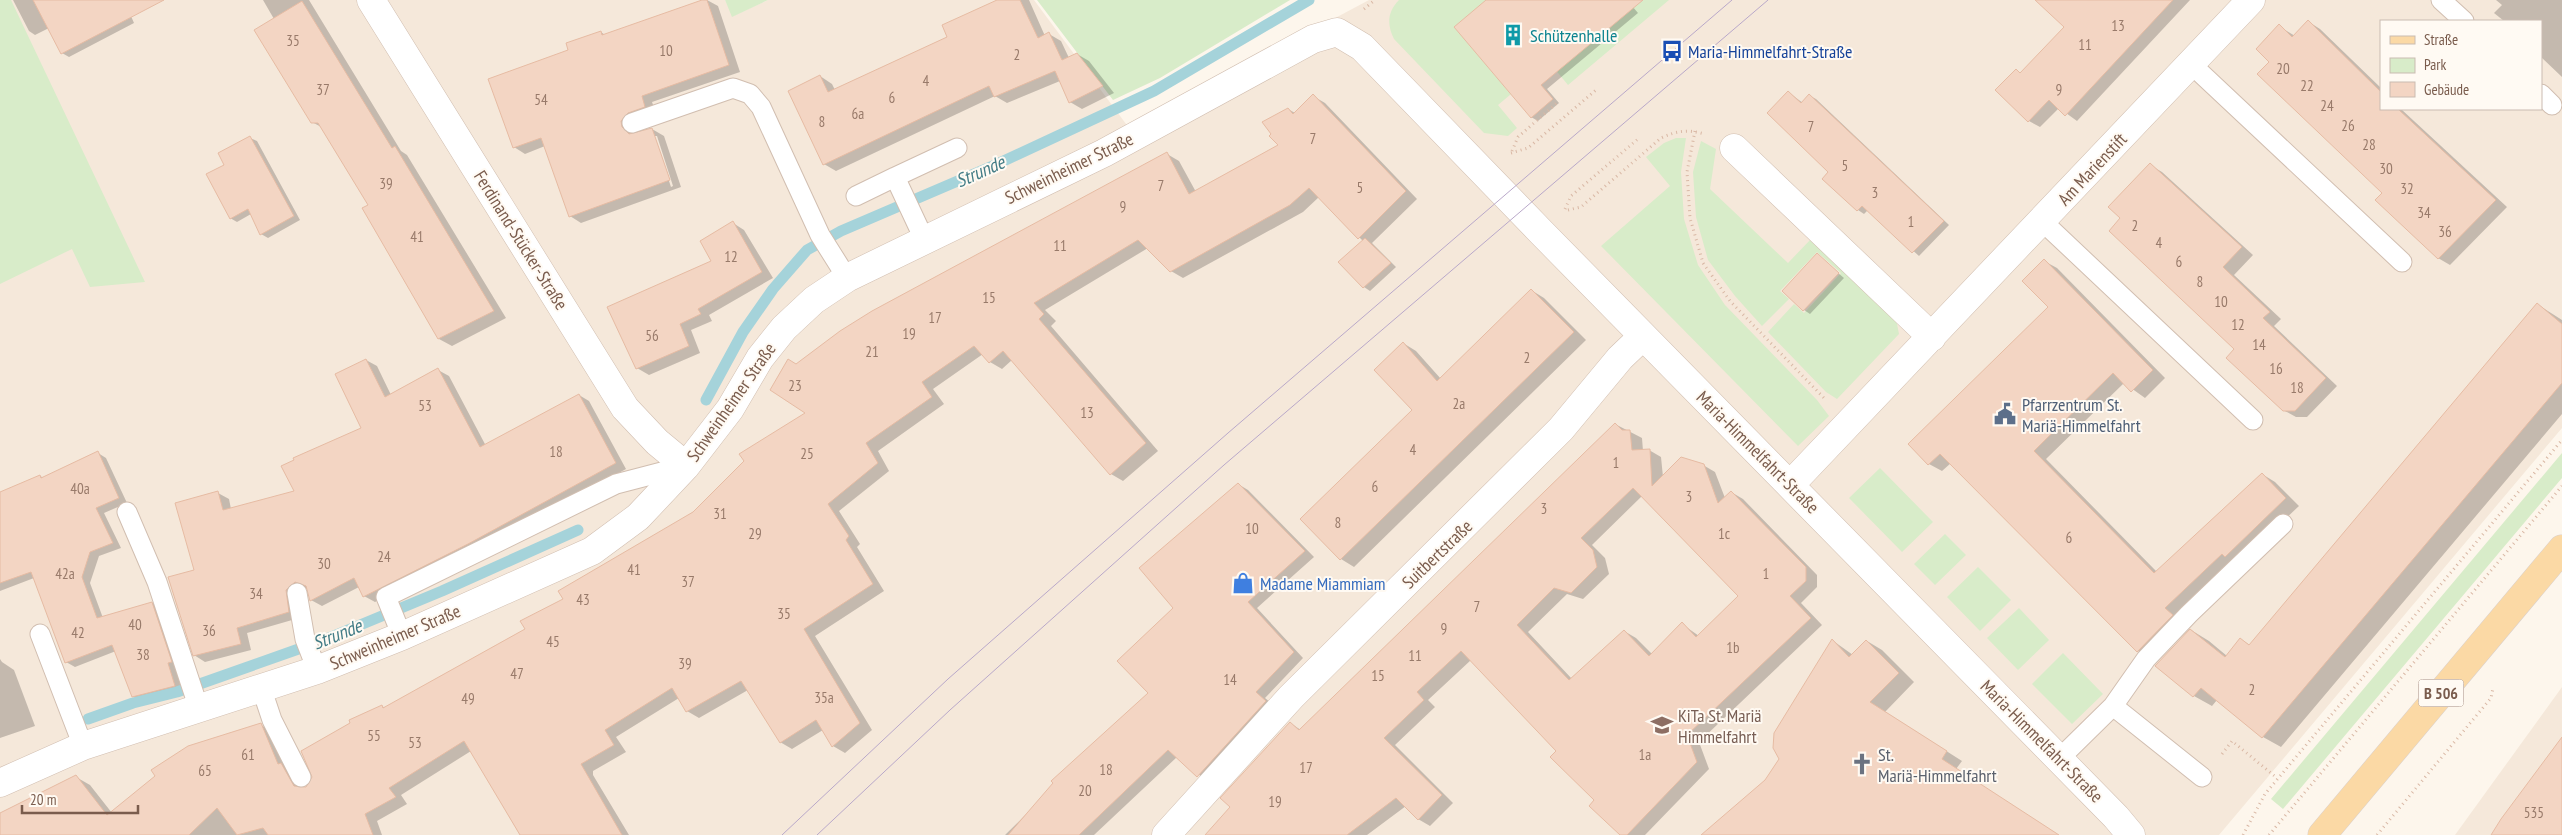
<svg xmlns="http://www.w3.org/2000/svg" width="2562" height="835" font-family="'PT Sans Narrow',sans-serif">
<rect width="100%" height="100%" fill="#fdf6ec"/>
<path fill="#f5e8da" fill-rule="evenodd" d="M0,0H725L733,16L768,0H1034L1129,128L1369,0H2562V428L2219,835H0ZM2381,21H2541V109H2381Z
M2562,687V835H2455Z"/>
<path fill="#d8ecc9" d="M0,0H11L145,282L90,287L72,249L0,284Z
M725,0H768L732,17Z
M1037,0H1290L1160,78L1113,100Z
M1399,0H1669L1568,85L1549,62L1498,105L1517,128L1508,136L1484,133L1394,39C1387,25 1387,12 1399,0Z
M1676,138H1686L1681,172L1684,219L1698,265L1725,305L1817,400L1829,416L1798,446L1601,246L1670,186L1646,157L1664,143Z
M1701,141L1716,149L1710,189L1788,263L1811,239L1896,319L1899,334L1837,399L1826,392L1768,332L1794,304L1804,313L1841,273L1817,252L1780,291L1789,299L1762,326L1735,296L1708,260L1696,217L1693,172Z
M2562,453V478L2283,809L2271,799Z
M1880,468L1933,522L1902,552L1849,498Z
M1945,534L1966,555L1935,585L1914,564Z
M1978,567L2011,600L1980,631L1947,597Z
M2019,608L2049,640L2018,670L1987,638Z
M2063,653L2103,694L2072,724L2032,684Z"/>
<path fill="#0003" fill-rule="evenodd" d="M13,0H124L134,23L69,57L62,53L49,28L35,35L29,31Z
M263,0H309L401,151L407,155L506,318L452,346L439,339L364,209L369,205L323,128L312,122L274,19Z
M707,0L718,6L740,72L652,102L656,113L634,122L633,134L652,129L664,136L681,187L581,223L570,216L545,146L525,154L514,147L570,51L601,32L605,35ZM654,136H657L673,186L671,187Z
M999,0H1029L1045,36L1049,34L1061,41L1069,58L1077,54L1089,61L1114,93L1082,109L1070,102L1060,81L1007,103L995,96L836,171L824,164L820,76L832,84L835,90L948,38Z
M1488,0H1627L1638,13L1547,89L1559,103L1538,121L1531,117Z
M2091,0H2190L2077,121L2059,108L2040,127L2029,121L1996,90L2016,70L2021,73Z
M2496,0H2562V77L2541,57V21H2504L2494,13L2502,5Z
M2309,22L2320,29L2381,88V109H2401L2507,207L2450,265L2438,258L2271,62L2279,26L2295,36Z
M1788,92L1803,103L1810,96L1816,99L1949,225L1919,256L1868,210L1864,214L1858,210L1824,179L1830,172Z
M1313,96L1325,103L1417,199L1372,243L1396,267L1370,291L1364,287L1363,241L1319,197L1303,212L1183,278L1171,271L1148,248L1045,310L1056,321L1051,326L1158,451L1123,481L1111,474L1012,360L1002,369L990,362L983,354L933,389L944,404L878,451L889,471L839,511L860,544L857,547L884,591L815,636L872,730L845,753L833,746L823,730L792,749L780,742L748,690L699,718L687,711L679,698L616,737L626,752L593,771V775L629,835H520L471,751L401,795L407,804L377,821L382,835H0V815L76,777L90,785L112,813L261,725L273,732L303,788H307L382,706L385,708L526,629L564,599L693,512L807,413L796,365L1167,154L1179,161L1196,192L1280,146L1288,109L1295,113Z
M250,138L257,141L300,220L268,238L261,234L251,214L237,222L230,218L226,166Z
M2150,165L2162,172L2253,255L2234,275L2281,319L2274,326L2337,386L2307,417H2296L2283,410L2236,349L2122,218Z
M733,223L744,230L773,278L709,315L712,321L691,330L700,353L649,375L637,368L713,261Z
M1817,255L1844,278L1810,314L1804,310Z
M2044,261L2057,268L2165,378L2145,398L2124,383L2046,459L2157,572L2262,474L2275,482L2299,506L2238,563L2151,659L2138,651L1951,463L1942,471L1929,464L2049,307Z
M1531,290L1544,298L1586,340L1354,567L1341,559L1302,519L1414,410L1403,343L1416,351L1441,379Z
M2537,304L2562,320V414L2281,747L2263,737L2217,700L2212,706L2194,696L2191,630L2209,641L2227,656L2240,639L2250,645Z
M366,360L377,366L391,395L438,370L449,376L486,446L579,395L589,401L626,469L479,550L375,602L364,596L359,587L322,606L311,600L307,589L301,590L299,618L247,633L251,650L205,662L194,655L195,571L218,493L229,499L231,509L296,492L363,428Z
M1615,424L1642,438L1643,451L1649,450L1661,457L1663,477L1703,465L1715,472L1725,498L1731,492L1743,499L1817,575V587L1801,603L1822,625L1699,742L1709,769L1645,835H1622L1557,751L1471,660L1428,700L1435,707L1395,745L1453,803L1430,826L1418,819L1406,806L1367,835H1207L1232,807L1290,723L1301,730ZM1642,496L1740,596L1699,636L1682,624L1652,654L1636,638L1624,631L1572,679L1528,632L1567,594L1583,599L1609,574L1605,558L1592,545Z
M98,453L106,458L127,503L104,513L121,548L99,556L90,583L103,618L152,603L160,608L183,691L142,701L133,696L116,651L75,667L66,662L34,578L0,591V493L40,476L44,478Z
M1238,484L1248,490L1314,557L1257,608L1303,658L1265,698L1276,707L1208,782L1177,757L1094,835H1005L1149,693L1174,608Z
M1832,640L1853,655L1867,641L1882,650L1914,682L1885,712L1962,761L1956,769L2058,835H1703L1766,781L1780,759Z
M0,659L2,662L14,670L35,726L0,738Z"/>
<g fill="none" stroke-linecap="round" stroke-linejoin="round">
<path stroke="#a5d3da" stroke-width="11" d="M706,400L743,332L773,289L807,250L841,231L995,165L1154,91L1309,0
M88,719L133,703L177,692L324,640L442,591L578,530"/>
</g>
<path fill="#f3d5c3" stroke="#e6bba3" fill-rule="evenodd" d="M33,0H164L61,54Z
M702,0H707L729,65L642,96L645,107L628,113L621,121L622,127L629,134L652,128L670,180L569,217L541,138L513,148L488,79L568,50L566,43L601,31L602,35Z
M997,0H1020L1038,38L1049,32L1062,60L1077,53L1103,86L1069,103L1055,71L994,97L989,86L823,165L788,91L820,75L828,92L947,37L942,25Z
M1486,0H1643L1541,85L1553,99L1531,118L1454,27Z
M2035,0H2173L2065,116L2049,100L2028,122L1995,90L2016,69L2020,73L2064,27Z
M302,1L392,148L395,146L494,311L438,339L362,208L368,205L318,123H311L254,30Z
M2308,20L2381,92V109H2398L2496,200L2438,259L2375,200L2382,193L2257,74L2269,62L2256,49L2279,24L2292,37Z
M1788,91L1801,103L1809,94L1944,221L1912,253L1862,206L1857,211L1822,179L1828,172L1767,113Z
M1313,94L1406,191L1358,239L1309,188L1290,205L1170,272L1138,240L1034,303L1044,314L1039,319L1146,443L1110,475L1003,351L989,363L974,346L922,382L932,397L866,443L878,463L828,504L849,536L846,540L873,584L804,629L860,723L832,747L816,720L780,743L741,681L686,712L672,688L605,730L614,745L581,764L622,835H520L464,741L389,788L396,797L365,814L373,835H268L263,828L237,835L217,808L189,835H0V813L76,775L107,815L155,776L151,770L188,746L261,723L278,764L281,763L294,786L306,787L312,777L301,751L350,723L349,720L382,705L383,708L525,629L520,621L563,599L558,591L693,512L744,461L739,454L805,413L770,390L788,359L796,364L840,331L872,311L1167,152L1189,194L1278,145L1269,136L1271,134L1262,122L1288,108L1293,114Z
M250,136L294,216L260,235L248,209L230,219L206,174L224,165L218,153Z
M2150,163L2242,247L2223,267L2270,312L2263,318L2326,378L2295,411H2283L2226,358L2234,349L2109,231L2120,218L2108,207Z
M733,221L762,272L698,309L701,314L680,324L689,346L636,369L607,307L711,261L700,241Z
M1365,238L1391,263L1363,288L1338,262Z
M1817,253L1839,273L1803,311L1782,291Z
M2044,259L2153,370L2131,392L2113,373L2034,451L2154,573L2262,473L2286,498L2225,557L2222,554L2165,608L2173,615L2137,652L1940,454L1928,465L1908,444L2048,307L2022,281Z
M1531,289L1574,332L1340,560L1300,519L1412,410L1374,370L1403,342L1437,381Z
M2537,303L2562,324V383L2262,738L2201,688L2193,697L2155,666L2190,629L2225,657L2240,638L2249,645Z
M366,359L385,397L438,368L480,447L579,394L616,463L468,544L363,597L354,578L310,601L306,586L295,582L286,590L289,612L237,628L241,644L193,656L168,577L194,570L175,503L218,491L223,510L294,491L281,466L294,460L293,458L361,428L335,374Z
M1615,423L1622,430H1630L1632,450L1650,449L1652,486L1681,457L1704,464L1718,503L1731,491L1806,567V581L1790,596L1811,618L1687,735L1697,762L1627,835H1620L1589,806L1594,800L1550,757L1556,751L1461,651L1417,692L1424,700L1384,738L1442,795L1418,820L1396,798L1347,835H1205L1230,807L1220,798L1290,722L1299,730ZM1633,488L1738,596L1696,637L1682,622L1649,656L1624,630L1569,680L1517,625L1554,588L1571,593L1597,567L1593,550L1581,538Z
M98,451L119,498L96,508L113,543L90,552L82,577L97,618L152,602L172,662L168,663L175,686L132,697L112,645L65,663L31,572L0,583V492L40,475L41,478Z
M1238,483L1305,551L1248,602L1294,652L1256,692L1266,701L1197,777L1168,750L1079,835H1008L1053,783L1051,781L1148,693L1117,661L1173,608L1139,568Z
M1832,639L1849,657L1866,640L1899,673L1870,702L1947,751L1942,759L2059,835H1701L1765,780L1779,759L1773,748L1774,733Z
M2562,737V835H2491L2501,819Z"/>
<g fill="none" stroke-linecap="round" stroke-linejoin="round">
<g stroke="#d1beb0" stroke-width="21">
<path id="service" d="M2441,0L2464,21
M2191,64L2402,262
M2541,94L2552,105
M632,123L733,88L750,94L761,107L820,235L847,278
M856,196L895,177
M2042,221L2253,420
M924,239L895,177L957,148
M127,512L157,582L199,709
M297,593L305,639L317,670
M40,634L83,746
M402,636L386,597L616,484L685,466
M262,690L272,720L301,777
M2113,706L2202,777
M2059,759L2113,706L2146,659L2189,614L2283,524"/>
</g>
<g stroke="#d1beb0" stroke-width="29">
<path id="minor" d="M371,0L625,408L657,442L686,466
M1734,148L1932,337
M1790,485L2251,0
M0,783L83,746L317,670L402,636L592,551L638,517L686,466L730,409L760,358L784,328L814,300L847,278L1104,153L1313,39L1337,32L1362,47L1542,233L2116,817L2131,835
M1166,835L1291,697L1561,429L1620,358L1643,336"/>
</g>
<g stroke="#dad1cd" stroke-width="29">
<path id="primary" d="M2322,835L2562,549"/>
</g>
<path stroke="#d9b8a5" stroke-width="3" stroke-dasharray="1 4" stroke-linecap="butt" d="M1364,9L1375,0
M1695,131L1687,172L1690,218L1703,263L1730,301L1825,399
M1512,151L1518,137L1558,102
M1511,153L1528,148L1596,90
M1565,209L1571,196L1638,139
M1568,210L1581,207L1661,138C1676,131 1688,129 1704,134
M2222,754L2232,741L2277,778
M2243,835L2265,794L2562,440
M2269,835L2562,486
M2377,835L2491,698L2493,688"/>
<use href="#service" stroke="#fff" stroke-width="19"/>
<use href="#minor" stroke="#fff" stroke-width="28"/>
<use href="#primary" stroke="#fbd9a5" stroke-width="28"/>
<path stroke="#b9a8c9" stroke-width="1" d="M782,835L948,679L1228,433L1732,0
M817,835L950,710L1224,465L1768,0"/>
</g>
<defs>
<g id="building-bare" transform="scale(1.725)"><path d="M-4-6H4V6H1V3H-1V6H-4ZM-2.5-4.3h1.7v1.8h-1.7ZM.8-4.3h1.7v1.8H.8ZM-2.5-1h1.7V.8h-1.7ZM.8-1h1.7V.8H.8Z" fill="#0f9aa8" stroke="#fffaf3" stroke-width="2.5" paint-order="stroke"/></g>
<g id="bus-bare" transform="scale(1.725)"><path d="M-5-6H5V4H4V6H2V4H-2V6H-4V4H-5ZM-3.5-4V0h7V-4ZM-3.5 1.2v1.5H-2V1.2ZM2 1.2v1.5H3.5V1.2Z" fill="#1a4fb4" stroke="#fffaf3" stroke-width="2.5" paint-order="stroke"/></g>
<g id="civic-bare" transform="scale(1.725)"><path d="M-.6-6.5H3V-4.5H.6V-3L4-1V1h2V6H-6V1h2V-1L-.6-3ZM-1.2 2.5V6h2.4V2.5Z" fill="#5c6f8a" stroke="#fffaf3" stroke-width="2.5" paint-order="stroke"/></g>
<g id="shop-bare" transform="scale(1.725)"><path d="M-5-2.5h2.3a2.7 3.5 0 0 1 5.4 0H5L5.5 6h-11ZM-1.5-2.5h3a1.5 2.3 0 0 0-3 0Z" fill="#3f7fe0" stroke="#fffaf3" stroke-width="2.5" paint-order="stroke"/></g>
<g id="school-bare" transform="scale(1.725)"><path d="M0-5L7-2L0 1L-7-2ZM-4 1L0 2.5L4 1V4Q0 6-4 4Z" fill="#8d6e63" stroke="#fffaf3" stroke-width="2.5" paint-order="stroke"/></g>
<g id="church-bare" transform="scale(1.725)"><path d="M-1.2-6h2.4v3.5h3.3v2.4h-3.3V6h-2.4V-.1h-3.3v-2.4h3.3Z" fill="#6b7280" stroke="#fffaf3" stroke-width="2.5" paint-order="stroke"/></g>
</defs>
<g fill-rule="evenodd">
<use href="#building-bare" x="1513" y="35"/>
<use href="#bus-bare" x="1672" y="51"/>
<use href="#civic-bare" x="2005" y="414"/>
<use href="#shop-bare" x="1243" y="583"/>
<use href="#school-bare" x="1662" y="725"/>
<use href="#church-bare" x="1862" y="764"/>
</g>
<g text-anchor="middle" dominant-baseline="central" stroke-width="4" stroke-linejoin="round" paint-order="stroke">
<g font-size="15" fill="#987a6a">
<text x="2118" y="25">13</text>
<text x="293" y="40">35</text>
<text x="2085" y="44">11</text>
<text x="666" y="50">10</text>
<text x="1017" y="54">2</text>
<text x="2283" y="68">20</text>
<text x="926" y="80">4</text>
<text x="2307" y="85">22</text>
<text x="323" y="89">37</text>
<text x="2059" y="89">9</text>
<text x="892" y="97">6</text>
<text x="541" y="99">54</text>
<text x="2327" y="105">24</text>
<text x="858" y="113">6a</text>
<text x="822" y="121">8</text>
<text x="2348" y="125">26</text>
<text x="1811" y="126">7</text>
<text x="1313" y="138">7</text>
<text x="2369" y="144">28</text>
<text x="1845" y="165">5</text>
<text x="2386" y="168">30</text>
<text x="386" y="183">39</text>
<text x="1161" y="185">7</text>
<text x="1360" y="187">5</text>
<text x="2407" y="188">32</text>
<text x="1875" y="192">3</text>
<text x="1123" y="206">9</text>
<text x="2424" y="212">34</text>
<text x="1911" y="221">1</text>
<text x="2135" y="225">2</text>
<text x="2445" y="231">36</text>
<text x="417" y="236">41</text>
<text x="2159" y="242">4</text>
<text x="1060" y="245">11</text>
<text x="731" y="256">12</text>
<text x="2179" y="261">6</text>
<text x="2200" y="281">8</text>
<text x="989" y="297">15</text>
<text x="2221" y="301">10</text>
<text x="935" y="317">17</text>
<text x="2238" y="324">12</text>
<text x="909" y="333">19</text>
<text x="652" y="335">56</text>
<text x="2259" y="344">14</text>
<text x="872" y="351">21</text>
<text x="1527" y="357">2</text>
<text x="2276" y="368">16</text>
<text x="795" y="385">23</text>
<text x="2297" y="387">18</text>
<text x="1459" y="403">2a</text>
<text x="425" y="405">53</text>
<text x="1087" y="412">13</text>
<text x="1413" y="449">4</text>
<text x="556" y="451">18</text>
<text x="807" y="453">25</text>
<text x="1616" y="462">1</text>
<text x="1375" y="486">6</text>
<text x="80" y="488">40a</text>
<text x="1689" y="496">3</text>
<text x="1544" y="508">3</text>
<text x="720" y="513">31</text>
<text x="1338" y="522">8</text>
<text x="1252" y="528">10</text>
<text x="755" y="533">29</text>
<text x="1724" y="533">1c</text>
<text x="2069" y="537">6</text>
<text x="384" y="556">24</text>
<text x="324" y="563">30</text>
<text x="634" y="569">41</text>
<text x="65" y="573">42a</text>
<text x="1766" y="573">1</text>
<text x="688" y="581">37</text>
<text x="256" y="593">34</text>
<text x="583" y="599">43</text>
<text x="1477" y="606">7</text>
<text x="784" y="613">35</text>
<text x="135" y="624">40</text>
<text x="1444" y="628">9</text>
<text x="209" y="630">36</text>
<text x="78" y="632">42</text>
<text x="553" y="641">45</text>
<text x="1733" y="647">1b</text>
<text x="143" y="654">38</text>
<text x="1415" y="655">11</text>
<text x="685" y="663">39</text>
<text x="517" y="673">47</text>
<text x="1378" y="675">15</text>
<text x="1230" y="679">14</text>
<text x="2252" y="689">2</text>
<text x="824" y="697">35a</text>
<text x="468" y="698">49</text>
<text x="374" y="735">55</text>
<text x="415" y="742">53</text>
<text x="248" y="754">61</text>
<text x="1645" y="754">1a</text>
<text x="1306" y="767">17</text>
<text x="1106" y="769">18</text>
<text x="205" y="770">65</text>
<text x="1085" y="790">20</text>
<text x="1275" y="801">19</text>
<text x="2534" y="812">535</text>
</g>
<rect fill="#fffaf3" stroke="#a28b7f" stroke-width="1" x="2418.5" y="679.5" width="45" height="27" rx="4"/>
<g font-size="16" font-weight="bold" fill="#7a5c4d">
<text x="2441" y="693">B 506</text>
</g>
<g font-size="18" fill="#0d838f" stroke="#fffaf3" text-anchor="start">
<text x="1530" y="35">Schützenhalle</text>
</g>
<g font-size="18" fill="#164399" stroke="#fffaf3" text-anchor="start">
<text x="1688" y="51">Maria-Himmelfahrt-Straße</text>
</g>
<g font-size="18" fill="#7a5c4d" stroke="#fffaf3">
<text transform="translate(1069 168) rotate(-26)">Schweinheimer Straße</text>
<text transform="translate(2092 169) rotate(-47)">Am Marienstift</text>
<text transform="translate(521 240) rotate(58)">Ferdinand-Stücker-Straße</text>
<text transform="translate(731 402) rotate(-55)">Schweinheimer Straße</text>
<text transform="translate(1758 452) rotate(45)">Maria-Himmelfahrt-Straße</text>
<text transform="translate(1437 554) rotate(-44)">Suitbertstraße</text>
<text transform="translate(395 637) rotate(-23)">Schweinheimer Straße</text>
<text transform="translate(2042 741) rotate(45)">Maria-Himmelfahrt-Straße</text>
</g>
<g font-size="18" fill="#4e5e75" stroke="#fffaf3" text-anchor="start">
<text x="2022" y="404">Pfarrzentrum St.<tspan x="2022" dy="21">Mariä-Himmelfahrt</tspan></text>
</g>
<g font-size="18" fill="#366cbe" stroke="#fffaf3" text-anchor="start">
<text x="1260" y="583">Madame Miammiam</text>
</g>
<g font-size="18" fill="#785e54" stroke="#fffaf3" text-anchor="start">
<text x="1678" y="715">KiTa St. Mariä<tspan x="1678" dy="21">Himmelfahrt</tspan></text>
</g>
<g font-size="18" fill="#5b616d" stroke="#fffaf3" text-anchor="start">
<text x="1878" y="754">St.<tspan x="1878" dy="21">Mariä-Himmelfahrt</tspan></text>
</g>
<g font-size="19" font-style="italic" fill="#437c86" stroke="#fffaf3">
<text transform="translate(980 171) rotate(-24)">Strunde</text>
<text transform="translate(337 634) rotate(-22)">Strunde</text>
</g>
</g>
<rect x="2380" y="20" width="162" height="90" fill="#fffaf3" stroke="#cabbb1"/>
<rect x="2390" y="36" width="25" height="8" fill="#fbd9a5" stroke="#cabbb1"/>
<text x="2424" y="45" font-size="15" fill="#7a5c4d">Straße</text>
<rect x="2390" y="58" width="25" height="15" fill="#d8ecc9" stroke="#cabbb1"/>
<text x="2424" y="70" font-size="15" fill="#7a5c4d">Park</text>
<rect x="2390" y="82" width="25" height="15" fill="#f3d5c3" stroke="#cabbb1"/>
<text x="2424" y="95" font-size="15" fill="#7a5c4d">Gebäude</text>
<path d="M22 805v8h116v-8" fill="none" stroke="#7a5c4d" stroke-width="2.5"/>
<text x="30" y="805" font-size="15" fill="#7a5c4d" stroke="#fffaf3" stroke-width="4" paint-order="stroke">20 m</text>
</svg>
